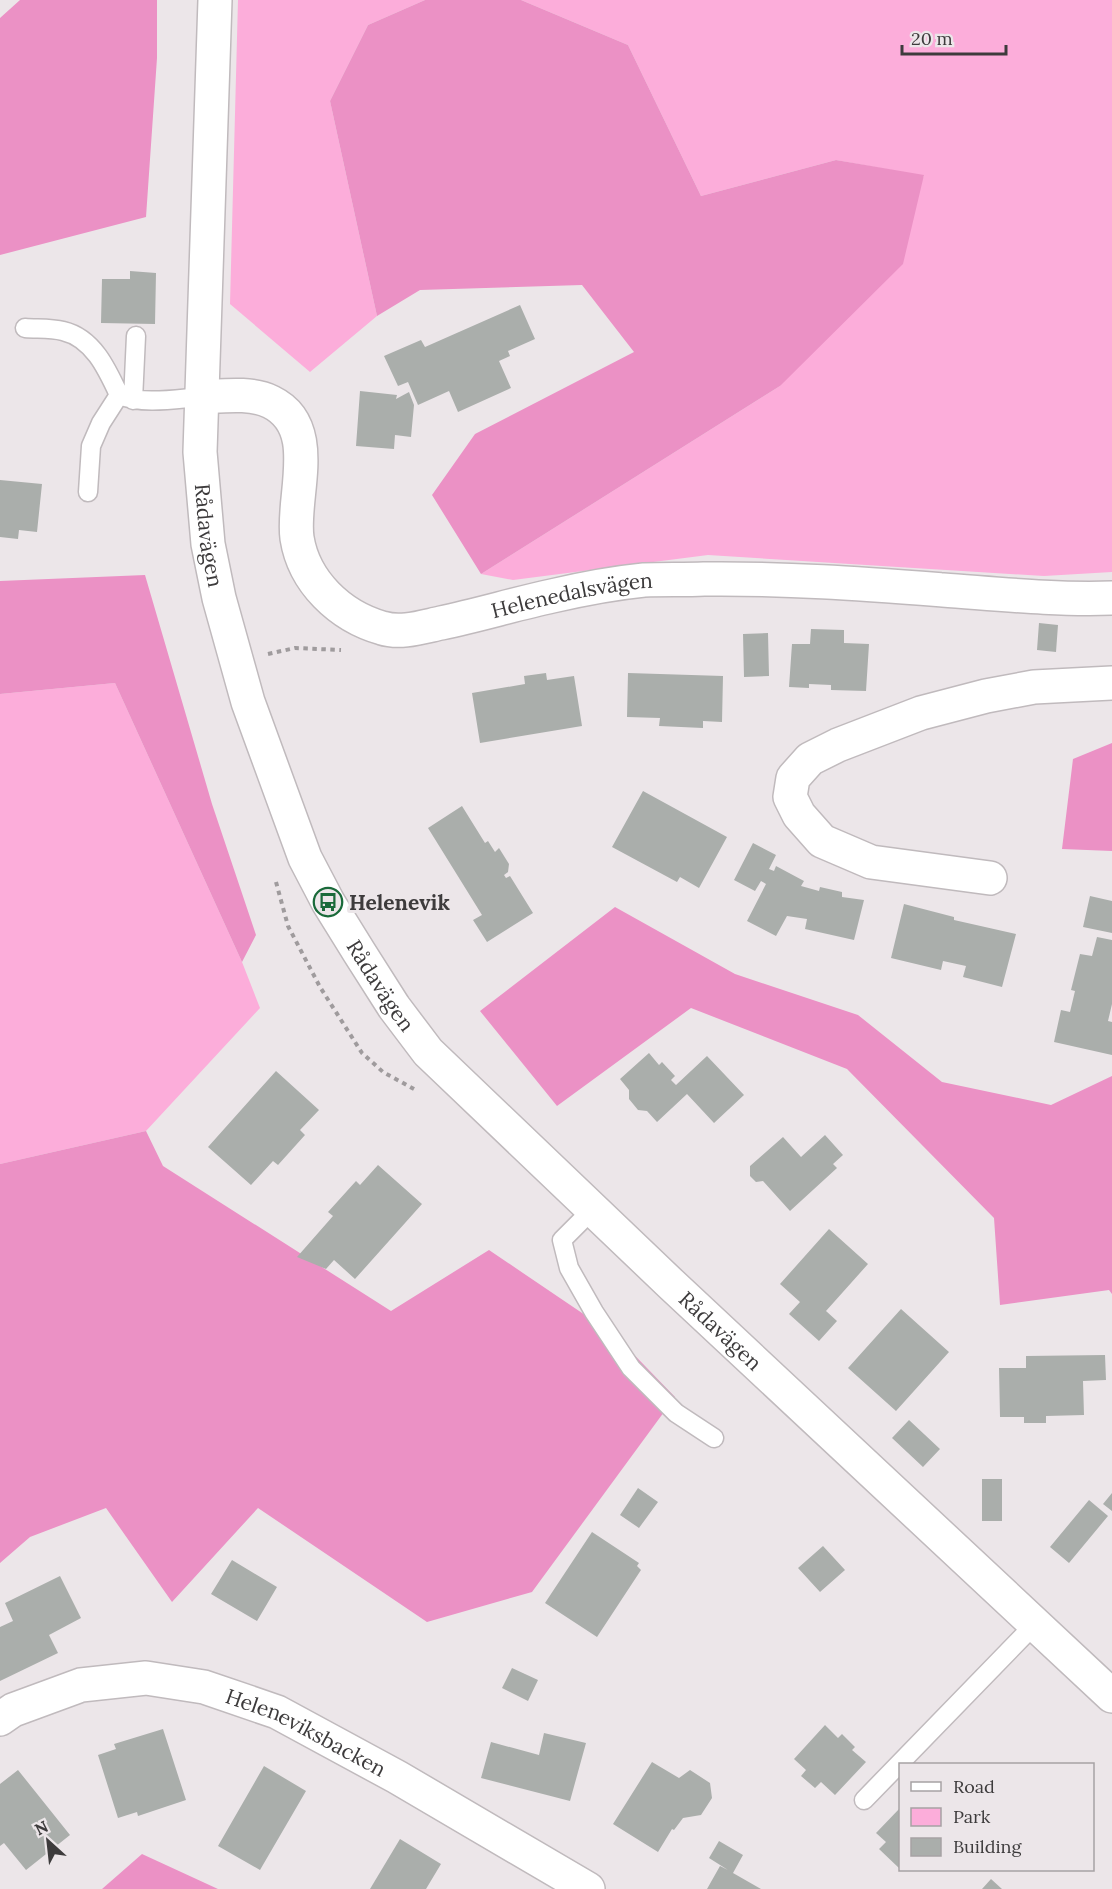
<svg xmlns="http://www.w3.org/2000/svg" width="1112" height="1889" font-family="Lora,serif">
<rect width="100%" height="100%" fill="#ece6e9"/>
<path fill="#fcadda" d="M238,0H425L368,25L330,101L377,316L310,372L230,304Z
M521,0H1112V572L1044,576L708,555L513,580L481,574L780,386L924,176L836,160L701,196L628,45Z
M115,683L242,962L260,1008L146,1131L0,1164V694Z"/>
<path fill="#eb91c5" d="M20,0H157V58L146,217L0,255V18Z
M425,0H521L628,45L701,196L836,160L924,175L903,264L780,386L481,574L432,495L475,434L634,352L582,285L420,290L377,316L330,101L368,25Z
M145,575L212,804L256,935L242,962L115,683L0,694V581Z
M1112,743V851L1062,849L1073,759Z
M615,907L735,974L858,1015L942,1082L1051,1105L1112,1076V1294L1109,1290L1000,1305L994,1218L847,1069L691,1008L557,1106L480,1011Z
M146,1131L163,1166L391,1311L489,1250L616,1336L675,1397L532,1592L427,1622L258,1508L172,1602L106,1508L30,1537L0,1563V1164Z
M142,1854L218,1889H102Z"/>
<path fill="#aaaeab" d="M130,271L156,273L155,324L101,323L102,279H130Z
M520,305L535,339L508,351L510,356L499,361L511,388L458,412L449,391L418,405L408,382L398,386L384,356L421,340L425,347Z
M360,391L397,395L396,399L409,392L414,405L411,437L395,435L394,449L356,446Z
M0,480L42,484L37,532L19,530L18,539L0,537Z
M1039,623L1058,625L1056,652L1037,650Z
M811,629L844,630V643L869,644L866,691L831,690V685L809,684V688L789,687L792,644H810Z
M768,633L769,676L744,677L743,634Z
M546,673L547,680L574,676L582,726L480,743L472,693L525,684L524,676Z
M628,673L723,676L722,722L703,721V728L659,726L660,718L627,717Z
M643,791L727,837L699,888L680,877L677,882L612,847Z
M462,806L485,843L488,841L495,852L499,848L509,864L508,872L504,875L506,878L510,876L533,913L487,942L473,920L482,915L428,828Z
M753,843L776,855L769,869L774,871L776,866L804,881L801,886L819,891L820,887L842,892V897L864,900L854,940L805,929L807,919L787,916L776,936L747,921L766,884L761,881L755,891L734,880Z
M1090,896L1112,901V933L1083,927Z
M904,904L954,917V920L1016,934L1002,987L963,977L966,966L943,961L941,970L891,958Z
M1097,937L1112,940V1004L1108,1021L1112,1022V1055L1054,1042L1061,1010L1070,1012L1075,991L1071,990L1080,954L1092,956Z
M649,1053L659,1065L662,1062L675,1076L671,1080L676,1085L707,1056L744,1095L714,1123L687,1094L657,1122L647,1111L638,1110L629,1099V1090L620,1079Z
M276,1071L319,1110L300,1130L305,1135L278,1165L273,1161L251,1185L208,1147Z
M825,1135L843,1155L833,1164L837,1168L790,1211L763,1181L756,1182L750,1176V1166L783,1137L801,1157Z
M378,1165L422,1204L355,1279L334,1260L326,1269L297,1257L333,1216L328,1212L356,1181L360,1185Z
M829,1229L868,1264L826,1311L837,1321L819,1341L789,1314L800,1302L780,1284Z
M901,1309L949,1352L896,1411L848,1368Z
M1105,1355L1106,1380L1083,1381L1084,1415L1046,1416V1423H1024V1417H1000L999,1368H1026V1356Z
M909,1420L940,1449L923,1467L892,1438Z
M982,1479H1002V1521H982Z
M638,1488L658,1502L639,1528L620,1515Z
M1112,1493V1511L1103,1504Z
M1089,1500L1108,1516L1069,1563L1050,1547Z
M592,1532L639,1563L637,1566L641,1570L597,1637L545,1603Z
M823,1546L845,1570L820,1592L798,1568Z
M232,1560L277,1587L257,1621L211,1594Z
M60,1576L81,1618L49,1635L58,1653L0,1681V1627L13,1621L5,1603Z
M512,1668L538,1680L528,1701L502,1688Z
M825,1725L838,1738L842,1734L855,1747L852,1750L866,1762L835,1795L821,1782L815,1788L801,1776L806,1770L794,1759Z
M163,1729L186,1800L138,1816L137,1812L118,1818L98,1755L116,1749L114,1744Z
M544,1733L586,1743L570,1801L481,1778L491,1742L539,1755Z
M652,1762L679,1778L690,1770L710,1783L712,1798L701,1815L683,1818L674,1830L672,1829L658,1852L613,1824Z
M264,1766L306,1791L260,1870L218,1846Z
M18,1770L70,1835L26,1870L4,1843L0,1846V1784Z
M900,1808V1869L879,1849L886,1842L876,1833Z
M400,1839L441,1864L426,1889H370Z
M719,1841L743,1855L733,1873L761,1889H707L720,1866L728,1870L709,1858Z
M991,1879L1002,1889H982Z"/>
<g fill="none" stroke-linecap="round" stroke-linejoin="round">
<g stroke="#c0babd" stroke-width="21">
<path id="service" d="M25,328C37,329 51,328 63,331C93,338 107,369 119,395C144,405 175,399 201,397
M133,400L136,336
M88,492L91,446L101,423L119,395
M592,1210L562,1240L569,1268L594,1312L631,1368L676,1413L714,1438
M864,1800L1035,1624"/>
</g>
<g stroke="#c0babd" stroke-width="36">
<g id="minor">
<path id="s1" d="M201,397C223,396 251,392 271,402C322,427 291,497 297,538C304,582 340,616 382,628C401,634 422,627 441,623C479,615 515,604 552,596C582,589 614,583 644,580C664,579 684,580 704,579C784,578 863,584 943,590C999,594 1056,600 1112,598"/>
<path d="M990,878L871,862L822,841L799,815L790,797L793,778L810,759L838,745L921,713L986,696L1034,687L1112,683"/>
<path id="s2" d="M0,1719L13,1710L81,1685L146,1678L204,1687L277,1712L397,1777L588,1889"/>
</g>
</g>
<g stroke="#c0babd" stroke-width="36">
<g id="tertiary">
<path id="s3" d="M215,0L200,452L208,544L219,598L248,702L305,858L328,902L359,952L394,1007L428,1052L671,1284L1112,1696"/>
</g>
</g>
<path stroke="#9f9b9d" stroke-width="4" stroke-dasharray="4.5 4.5" stroke-linecap="butt" d="M268,654L295,648L341,650
M276,882L288,926L320,987L362,1053L383,1072L414,1089"/>
<use href="#service" stroke="#fff" stroke-width="18"/>
<use href="#minor" stroke="#fff" stroke-width="33"/>
<use href="#tertiary" stroke="#fff" stroke-width="33"/>
</g>
<defs>
<g id="bus-ring" transform="scale(1.5)"><circle r="9.5" fill="#ece6e9" stroke="#1a6a3a" stroke-width="1.5"/><path d="M-5-6H5V4H4V6H2V4H-2V6H-4V4H-5ZM-3.5-4V0h7V-4ZM-3.5 1.2v1.5H-2V1.2ZM2 1.2v1.5H3.5V1.2Z" fill="#1a6a3a"/></g>
</defs>
<g fill-rule="evenodd">
<use href="#bus-ring" x="328" y="902"/>
</g>
<g text-anchor="middle" dominant-baseline="central" stroke-width="6" stroke-linejoin="round" paint-order="stroke">
<g font-size="21" fill="#3d3b3c" stroke="#ece6e9">
<text stroke="none"><textPath href="#s3" startOffset="536">Rådavägen</textPath></text>
<text stroke="none"><textPath href="#s1" startOffset="543">Helenedalsvägen</textPath></text>
<text stroke="none"><textPath href="#s3" startOffset="1022">Rådavägen</textPath></text>
<text stroke="none"><textPath href="#s3" startOffset="1508">Rådavägen</textPath></text>
<text stroke="none"><textPath href="#s2" startOffset="324">Heleneviksbacken</textPath></text>
</g>
<g font-size="21" font-weight="bold" fill="#3d3b3c" stroke="#ece6e9" text-anchor="start">
<text x="349" y="902">Helenevik</text>
</g>
</g>
<rect x="899" y="1763" width="195" height="108" fill="#ece6e9" stroke="#a6a2a4" stroke-width="1.5"/>
<rect x="911" y="1782" width="30" height="9" fill="#ffffff" stroke="#a6a2a4" stroke-width="1.5"/>
<text x="953" y="1793" font-size="18" fill="#3d3b3c">Road</text>
<rect x="911" y="1808" width="30" height="18" fill="#fcadda" stroke="#a6a2a4" stroke-width="1.5"/>
<text x="953" y="1823" font-size="18" fill="#3d3b3c">Park</text>
<rect x="911" y="1838" width="30" height="18" fill="#aaaeab" stroke="#a6a2a4" stroke-width="1.5"/>
<text x="953" y="1853" font-size="18" fill="#3d3b3c">Building</text>
<g transform="translate(48 1841) rotate(333)" stroke="#ece6e9" stroke-width="4.5" paint-order="stroke">
<path d="M0-4.5L10 22L0 15L-10 22Z" fill="#3d3b3c"/>
<text y="-9" font-size="16" font-weight="bold" text-anchor="middle" fill="#3d3b3c">N</text>
</g>
<path d="M902 45v9h104v-9" fill="none" stroke="#3d3b3c" stroke-width="3"/>
<text x="911" y="45" font-size="18" fill="#3d3b3c" stroke="#ece6e9" stroke-width="4.5" paint-order="stroke">20 m</text>
</svg>
